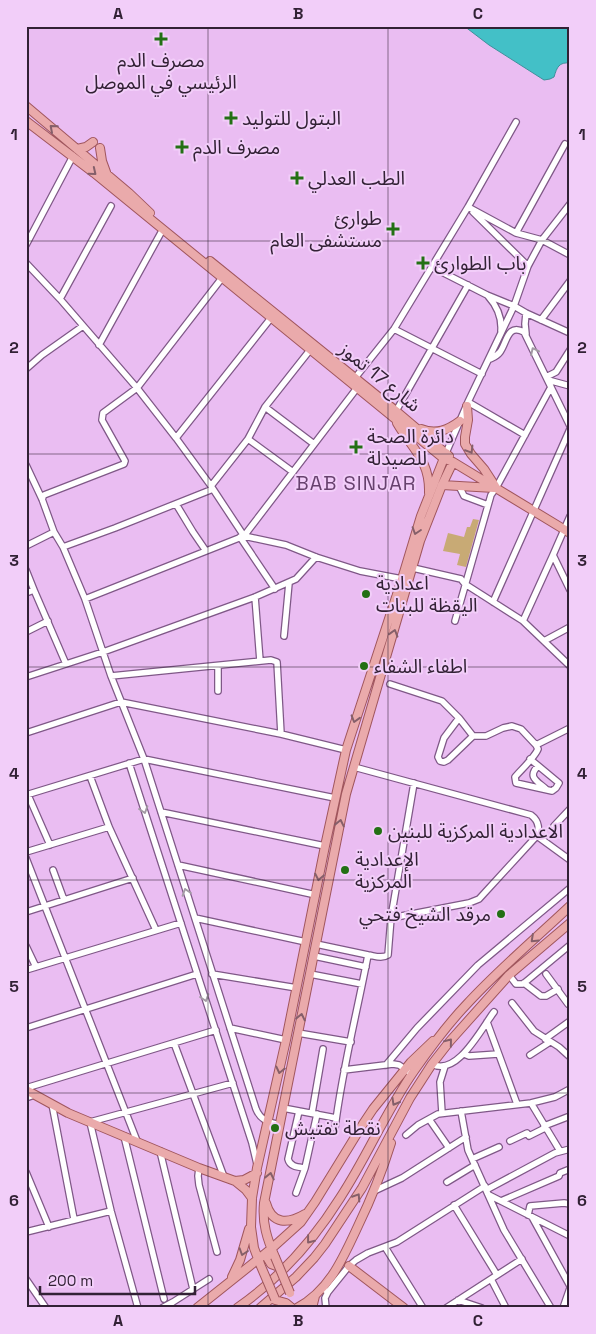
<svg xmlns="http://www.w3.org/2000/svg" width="596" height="1334" font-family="'Space Grotesk','Noto Sans Arabic',sans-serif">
<rect width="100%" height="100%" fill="#eabdf2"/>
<path fill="#c8aa75" d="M473,519L479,520L466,567L457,565L460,554L443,551L448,533L464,537L467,527H470Z"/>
<path fill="#43c0c7" stroke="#3e909b" d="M464,26H570V63C559,62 557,67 554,77L550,79L544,80L489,45Z"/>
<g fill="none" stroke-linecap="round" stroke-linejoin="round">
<g stroke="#7f5887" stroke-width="8">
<path id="minor" d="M468,207L516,233L542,240L570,255
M473,212L528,266
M516,233L565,144
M26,245L73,156
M26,263L60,299L137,388L176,438L211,486L244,536L286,545L316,557L360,571L402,579
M432,267L487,295L514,306L526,313L570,333
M488,296C497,306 502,318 501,331
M60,299L111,206
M541,320L570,281
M394,329L482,374
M526,334L525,324L526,313
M99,345L163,229
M490,359C494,357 497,356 500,352C507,343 507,323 524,332L570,426
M26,369L42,355L83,326
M546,377L556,372L570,350
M355,378L394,329L468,207L516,122
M548,380L570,386
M468,402L525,435
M265,407L314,444
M396,411L468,285
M176,438L271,318
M248,439L293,472
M446,453L468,402L514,306L528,266L542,240L570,204
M26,465L42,499L54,532L63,547L85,599L111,676L144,759L256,1109C261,1121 269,1122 280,1125
M211,486L248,439L265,407L310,350
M459,486L464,496L488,505
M42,499L44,495L124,464L125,461L102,420L103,413L137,388L222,278
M176,504L193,532L206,551
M240,537L275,589
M26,546L54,532
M63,547L115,528L213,489
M553,555L570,590
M413,568L461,579L465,584L523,621L570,666
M26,570L34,590L66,664
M26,593L34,590
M255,597L260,661
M85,599L244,536L357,388
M493,602L570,429
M455,621L491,495L496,488L551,387
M523,621L553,555L570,516
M26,632L48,621
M284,636L289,583
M544,641L570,627
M218,666V691
M111,676L271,660L277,662L281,734
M26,677L103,652L255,597L296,579L316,557
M390,684L442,701L459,718L473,736H486L503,728L512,726L521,729L536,745L570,728
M459,718L444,738L438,757L440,761L444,762L448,760L473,736
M26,733L121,702L281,734L346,750
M530,759L559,783L556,788L552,791L516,783L515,777C521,770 535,757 538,749L536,745
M129,763L252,1143L257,1164
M538,766C527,777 537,781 546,789
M354,767L531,815C539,821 541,830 534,839L479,899L469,903L391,918
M90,776L109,827L156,930
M26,795L144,759L335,798
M28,795L50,845
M161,812L325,846
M554,826L570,809
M537,836L570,860
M26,852L109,827
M26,858L137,1141
M178,865L316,895
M53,870L64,900
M26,912L133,878
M195,918L306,942
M316,944L368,955C357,1013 342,1070 335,1128
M26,946L36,967
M368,955C375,956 382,959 388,955L391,918L414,783
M314,956L366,967
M26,970L181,923
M212,974L297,988
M310,974L362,984
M546,974L568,1004
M509,975L516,984H523L570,945
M524,983L541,996H546L558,989
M512,1003L534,1031L559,1047L570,1057
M487,1022L517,1104
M26,1028L197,974
M230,1028L286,1040
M298,1033L351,1042
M545,1039L570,1021
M174,1043L224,1177
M464,1054L469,1056L498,1054
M530,1055L550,1042
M432,1064C457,1077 481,1029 494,1012
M386,1065L417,1028L478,965L570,888
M344,1070L393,1064L399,1065L412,1074
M26,1088L216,1030
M26,1098L34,1095
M531,1103L560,1151
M52,1104L74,1219
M283,1108L336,1118
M299,1111L288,1159C290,1167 298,1167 305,1168
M461,1111L468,1150L504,1230L551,1308
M312,1113L323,1049
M442,1113L440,1082L445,1066
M429,1119L449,1148
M544,1126L570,1116
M406,1135L418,1125L438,1114L531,1103L555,1097L570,1089
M124,1136L164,1299
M510,1141L527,1133L529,1136L545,1128
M160,1151L193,1289
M472,1159L499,1147
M199,1168L198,1176L199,1185L217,1252
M26,1172L49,1227
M447,1182L475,1165
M486,1190L555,1153L570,1149
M374,1191L402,1178L466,1137
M296,1193L305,1168L317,1114
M489,1195L570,1236
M501,1201L559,1176L560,1173L570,1169
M454,1205L497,1275
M528,1215L530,1206L564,1203L570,1204
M532,1217L570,1286
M26,1232L111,1211
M385,1247L423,1308
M26,1279L46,1308
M491,1279L506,1308
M325,1290L328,1292L325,1298L326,1308
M328,1292L349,1266L356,1260L368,1253L397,1242L485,1186
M458,1300L482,1308
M138,1308L111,1211L90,1122L233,1083
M162,1308L173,1302L209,1279
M446,1308L522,1259
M563,1308L570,1288"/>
</g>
<g stroke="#a0565d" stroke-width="10">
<path id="major" d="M26,106L129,193L150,213
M26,121L94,173L443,458L453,462L570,533
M100,148L102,161L106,172
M77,149L86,147L93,142
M210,261L396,411L449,456
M467,406L468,420L465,437V444L471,454L484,469L495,486
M397,423C412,449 430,460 429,493
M421,429C436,435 448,430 460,421
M442,485L494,488
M26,1090L68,1113L199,1168L235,1181L246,1190L252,1198
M235,1181L244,1180L257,1173
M266,1203C272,1225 288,1224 305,1214
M265,1254L271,1264L279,1267
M275,1257C267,1239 262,1223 264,1203L346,794L420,541L442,485L453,462
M260,1264L254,1248L251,1227L252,1198L257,1168L286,1040L325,846L346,750L402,579L421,516L446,453
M349,1266L404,1308
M232,1277L240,1260L249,1229
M275,1300L286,1303L292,1308
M197,1308L271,1249L301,1222L315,1202L363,1124L373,1109L411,1062L433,1041
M237,1308C279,1279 313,1241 340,1198C367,1157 386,1111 414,1071C430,1048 447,1025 466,1005C498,970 535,939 570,906
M260,1308L296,1277L314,1258L325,1244L362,1188L410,1098L432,1064L450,1041L509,975L570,923
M297,1308C330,1290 343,1258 358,1226C371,1199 382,1172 391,1143
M312,1308L315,1296"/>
</g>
<use href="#minor" stroke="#fff" stroke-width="5.5"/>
<use href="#major" stroke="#eaaaab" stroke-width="8"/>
<g stroke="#a0565d" stroke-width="10" stroke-linecap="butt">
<path id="major-bridge" d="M275,1257L290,1293
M260,1264L275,1299"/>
</g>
<use href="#major-bridge" stroke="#eaaaab" stroke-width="8"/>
</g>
<defs><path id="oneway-chevron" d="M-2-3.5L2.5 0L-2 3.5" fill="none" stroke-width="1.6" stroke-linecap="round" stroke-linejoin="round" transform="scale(1.25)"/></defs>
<g stroke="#855f6a">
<use href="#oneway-chevron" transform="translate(53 128) rotate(-139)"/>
<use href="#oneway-chevron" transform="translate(93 172) rotate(39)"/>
<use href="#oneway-chevron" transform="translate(470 450) rotate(58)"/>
<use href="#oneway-chevron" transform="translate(416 531) rotate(108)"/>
<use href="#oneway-chevron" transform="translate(394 633) rotate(-73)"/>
<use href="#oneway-chevron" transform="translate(355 719) rotate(107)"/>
<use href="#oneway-chevron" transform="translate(340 823) rotate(-78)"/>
<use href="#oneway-chevron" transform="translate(319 877) rotate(101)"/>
<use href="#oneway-chevron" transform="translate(534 939) rotate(137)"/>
<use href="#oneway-chevron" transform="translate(301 1017) rotate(-78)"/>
<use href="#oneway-chevron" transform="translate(449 1042) rotate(-51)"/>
<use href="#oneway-chevron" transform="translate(280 1070) rotate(103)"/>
<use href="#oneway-chevron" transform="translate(395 1102) rotate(120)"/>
<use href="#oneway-chevron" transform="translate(270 1176) rotate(-78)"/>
<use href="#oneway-chevron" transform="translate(357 1197) rotate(-57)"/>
<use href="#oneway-chevron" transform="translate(310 1240) rotate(128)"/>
<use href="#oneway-chevron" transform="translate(243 1252) rotate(108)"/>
</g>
<g stroke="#a39ba4">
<use href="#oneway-chevron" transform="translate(534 351) rotate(-115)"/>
<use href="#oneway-chevron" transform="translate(144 810) rotate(72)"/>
<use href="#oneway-chevron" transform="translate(186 892) rotate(-108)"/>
<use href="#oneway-chevron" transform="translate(205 998) rotate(72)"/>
</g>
<path fill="none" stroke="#322135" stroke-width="1" stroke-opacity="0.55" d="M208,26V1308M388,26V1308M26,241H570M26,454H570M26,667H570M26,880H570M26,1093H570"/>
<g fill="#237014" stroke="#f2cef9" stroke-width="2">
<path d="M158.5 31.5h5v5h5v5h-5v5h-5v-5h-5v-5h5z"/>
<path d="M228.5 110.5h5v5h5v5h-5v5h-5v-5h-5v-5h5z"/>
<path d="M179.5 139.5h5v5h5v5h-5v5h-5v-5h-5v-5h5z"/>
<path d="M294.5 170.5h5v5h5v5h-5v5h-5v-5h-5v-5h5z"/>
<path d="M390.5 221.5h5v5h5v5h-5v5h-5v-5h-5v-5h5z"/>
<path d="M420.5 255.5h5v5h5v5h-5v5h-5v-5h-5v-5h5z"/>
<path d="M353.5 439.5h5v5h5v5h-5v5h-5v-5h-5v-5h5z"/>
<circle cx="366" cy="594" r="5"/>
<circle cx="364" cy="666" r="5"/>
<circle cx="378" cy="831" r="5"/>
<circle cx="345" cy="870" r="5"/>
<circle cx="501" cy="914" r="5"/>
<circle cx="275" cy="1128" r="5"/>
</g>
<g text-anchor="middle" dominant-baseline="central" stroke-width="4" stroke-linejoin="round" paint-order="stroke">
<g font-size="19" fill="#322135" stroke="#f2cef9" text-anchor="start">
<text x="161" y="60" text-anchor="middle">مصرف الدم<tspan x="161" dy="22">الرئيسي في الموصل</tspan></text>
<text x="242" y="118">البتول للتوليد</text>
<text x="193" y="147">مصرف الدم</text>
<text x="308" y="178">الطب العدلي</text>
<text x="382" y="218" text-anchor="end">طوارئ<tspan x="382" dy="22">مستشفى العام</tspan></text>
<text x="434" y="263">باب الطوارئ</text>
<text x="367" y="436">دائرة الصحة<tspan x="367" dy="22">للصيدلة</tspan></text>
<text x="376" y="583">اعدادية<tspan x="376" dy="22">اليقظة للبنات</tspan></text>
<text x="374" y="666">اطفاء الشفاء</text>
<text x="388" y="831">الاعدادية المركزية للبنين</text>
<text x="355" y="859">الإعدادية<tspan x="355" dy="22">المركزية</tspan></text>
<text x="491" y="914" text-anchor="end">مرقد الشيخ فتحي</text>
<text x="285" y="1128">نقطة تفتيش</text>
</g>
<g font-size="19" fill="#322135" stroke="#f2cef9">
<text transform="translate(380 377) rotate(39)">شارع 17 تموز</text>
</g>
<g font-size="20" letter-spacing="1" fill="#67416e" stroke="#f2cef9">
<text x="356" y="483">BAB SINJAR</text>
</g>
</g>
<rect width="596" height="1334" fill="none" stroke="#f2cef9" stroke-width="55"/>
<path d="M40 1286v8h155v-8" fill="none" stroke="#322135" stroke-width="2.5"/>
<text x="48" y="1286" font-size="15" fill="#322135" stroke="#f2cef9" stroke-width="4" paint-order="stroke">200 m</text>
<rect x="28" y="28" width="540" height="1278" fill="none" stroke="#322135" stroke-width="2"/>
<g font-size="16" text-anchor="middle" font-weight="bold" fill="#322135">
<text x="118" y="19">A</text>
<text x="298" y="19">B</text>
<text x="478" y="19">C</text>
<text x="14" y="140">1</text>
<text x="582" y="140">1</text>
<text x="14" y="353">2</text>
<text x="582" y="353">2</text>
<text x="14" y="566">3</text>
<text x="582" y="566">3</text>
<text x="14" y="779">4</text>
<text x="582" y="779">4</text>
<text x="14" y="992">5</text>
<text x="582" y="992">5</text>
<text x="14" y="1206">6</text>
<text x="582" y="1206">6</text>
<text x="118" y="1326">A</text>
<text x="298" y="1326">B</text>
<text x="478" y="1326">C</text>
</g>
</svg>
